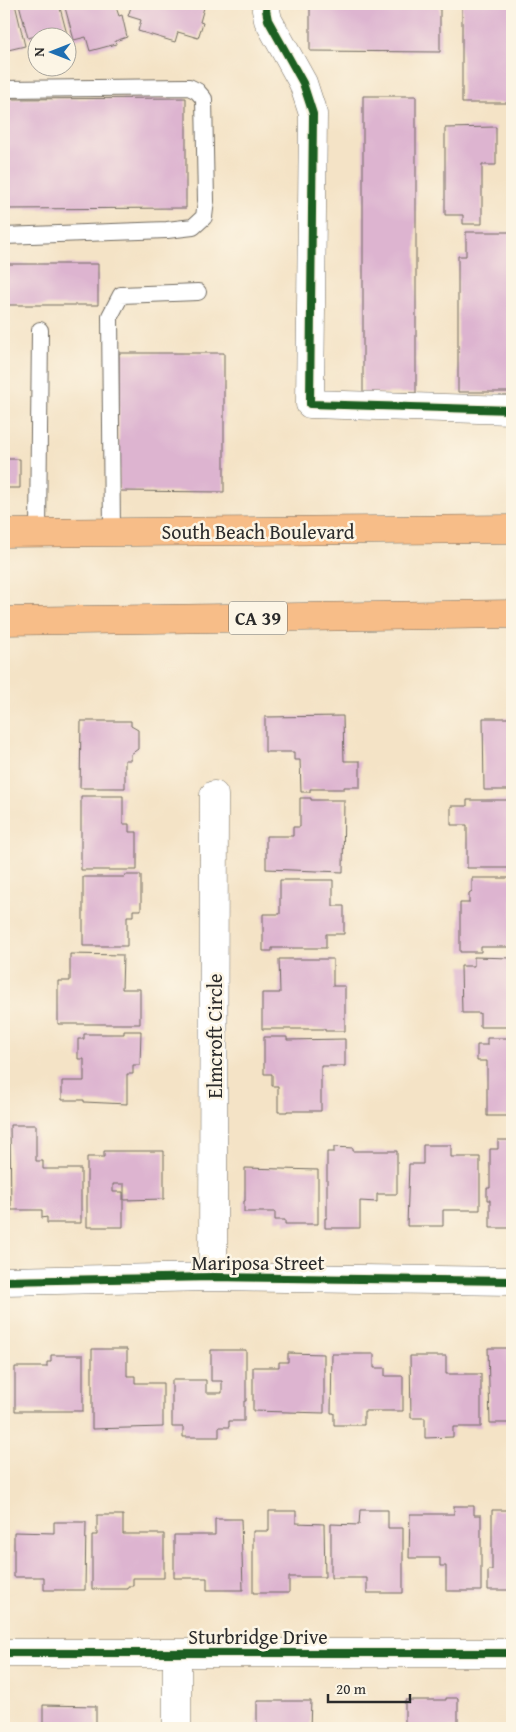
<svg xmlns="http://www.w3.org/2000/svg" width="516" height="1732" font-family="'Gentium Book Plus',serif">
<rect width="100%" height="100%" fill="#fcf5e5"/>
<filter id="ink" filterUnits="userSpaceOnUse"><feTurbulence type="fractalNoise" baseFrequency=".02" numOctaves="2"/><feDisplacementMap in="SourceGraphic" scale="10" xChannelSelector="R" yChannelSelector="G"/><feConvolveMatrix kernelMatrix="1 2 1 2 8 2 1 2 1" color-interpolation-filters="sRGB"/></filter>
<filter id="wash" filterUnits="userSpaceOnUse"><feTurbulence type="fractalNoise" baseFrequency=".0096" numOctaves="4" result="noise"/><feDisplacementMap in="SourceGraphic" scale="20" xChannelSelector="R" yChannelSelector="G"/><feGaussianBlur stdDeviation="1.12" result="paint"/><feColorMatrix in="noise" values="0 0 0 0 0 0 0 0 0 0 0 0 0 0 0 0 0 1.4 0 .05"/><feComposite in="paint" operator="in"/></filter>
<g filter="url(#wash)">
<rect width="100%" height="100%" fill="#f4e3c6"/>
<g id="blocks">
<path fill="#ddb4d0" d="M4,4H15L25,46L4,51Z
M19,4H59L68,38H41L40,35L28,38Z
M64,4H115L119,16L122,15L127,37L115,41L116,44L90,51L86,37L74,40Z
M132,4H205L200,22L203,23L198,38L178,32L175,42L138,31L141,20L128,16Z
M310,4H440V52L310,51Z
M462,4H511V103H462Z
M363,96H416V393H363Z
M186,98V208L4,209V99Z
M496,127V165H482V224H463V215H445V128Z
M466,232H512L511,392H458V256H466Z
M4,264H98V305H4Z
M119,353H224V492L119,491Z
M4,459H20V488H4Z
M343,716L344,761H360V787H344V789H310V792H301L300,760H294V752H265V717Z
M483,718H512V790H484Z
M81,721H131V726L138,730V749L131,754V760H125V788H80Z
M81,796H123V824H129V832H137V870H81Z
M510,796H512L511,868H467V825H451V806H467V800H510Z
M300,798H311V800H344L343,872L266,869V836H293V827H300Z
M125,875H141V910H133V916H127V946H83V877H125Z
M472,878H512V947H481V952H460V903H469V893L472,891Z
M280,880H333V906H344V934H326V948H272V951H263V914H280Z
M70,954L123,955L122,989H140V1024H58V981H70Z
M474,957L512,958V1027H480V1013H462L461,966H474Z
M279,959H333V986H345V1031H325V1029H262V993H280Z
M124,1031H141L140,1065H133V1074H127V1104L84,1102V1100H62V1081H84V1059H78V1039H84V1034H124Z
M264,1037H287V1040L345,1039V1066H321V1111H287V1112H278V1086H272V1074H264Z
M487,1038H512V1116H487V1061H477V1045H487Z
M10,1125H36V1161H43V1169H81V1223H47V1217L42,1218V1210H11Z
M498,1140H512V1228H490V1200H487V1188H490V1149H498Z
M423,1145H451V1157H480V1210H443V1226H407L409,1164H423Z
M334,1147L353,1148V1151H397V1194H377V1202L360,1201V1228H325V1218H327V1152H334Z
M104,1151H164V1199L124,1200V1184H113V1192H123V1227H87V1157H104Z
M245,1168L318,1170V1224H285V1220H275V1212H244V1201H245Z
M488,1348H512V1423H490Z
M92,1349H127V1376H135V1383H163V1427L92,1429Z
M211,1350H246V1401H244V1421H229V1427H219V1437H183V1427H172V1380H206V1393H222V1381H211Z
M4,1351H6V1420H4Z
M288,1353L324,1354V1413L253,1411V1367H279V1362H288Z
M332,1354H374V1368H385V1376H403V1411H364V1425H334V1413H331Z
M51,1355H83V1411H15V1367H47V1362H51Z
M410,1356H446V1374H481V1427H453V1437L425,1438V1418H411Z
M454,1506H474V1515H481V1591H446V1566H440V1558H409L410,1514H454Z
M360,1510H388V1528H403V1593H367V1578H331V1524L359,1525Z
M492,1510H512V1590H488V1570H492Z
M269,1511H296V1523L324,1524L325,1577H289V1593H253V1531H269Z
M97,1515H123V1534H164V1578H133V1586H128V1589H92V1535H97Z
M215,1519H241L243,1590H207V1578H174V1535H215Z
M54,1522H86L85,1590H44V1577H14V1532L54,1533Z
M446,1698H458V1728H405V1700H446Z
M257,1701H311L310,1728H257Z
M43,1705L96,1706V1728H43Z"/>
</g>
</g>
<g filter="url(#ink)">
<use href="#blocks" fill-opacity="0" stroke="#716b61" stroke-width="1"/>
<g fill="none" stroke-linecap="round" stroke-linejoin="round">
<g stroke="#716b61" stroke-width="18">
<path id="lane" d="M4,89L189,87L197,91L204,99L206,201L204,217L193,227L167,230L4,236
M38,532L40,330
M112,532L110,316L121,295L198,292"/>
</g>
<g stroke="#716b61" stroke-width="29">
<path id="street" d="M267,4L266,10L268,20L303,83L313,114L310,404L512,410
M213,1277L214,795
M4,1281L213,1277L512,1281
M4,1653H512
M177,1653V1728"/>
</g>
<g stroke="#716b61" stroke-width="29">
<path id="primary" d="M4,533L512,529
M4,621L512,614"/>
</g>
<use href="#lane" stroke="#fff" stroke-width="16"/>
<use href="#street" stroke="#fff" stroke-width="28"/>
<use href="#primary" stroke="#f7bd88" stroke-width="28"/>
<g stroke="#fcf5e5" stroke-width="11">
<path id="cycleway" d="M267,4L266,10L268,20L303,83L313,114L310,404L512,410
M4,1281L213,1277L512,1281
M4,1653H512"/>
</g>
<use href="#cycleway" stroke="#1b5e20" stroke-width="8"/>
</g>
</g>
<g text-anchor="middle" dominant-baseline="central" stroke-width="5" stroke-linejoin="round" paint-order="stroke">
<rect fill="#fcf5e5" stroke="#6a6863" stroke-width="1" x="229" y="601.5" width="58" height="33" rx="4"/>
<g font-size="19" font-weight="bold" fill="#2b2b2b">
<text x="258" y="618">CA 39</text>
</g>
<g font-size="20" fill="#2b2b2b" stroke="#fcf5e5">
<text x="258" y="531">South Beach Boulevard</text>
<text transform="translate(214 1036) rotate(-90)">Elmcroft Circle</text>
<text x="258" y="1262">Mariposa Street</text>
<text x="258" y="1636">Sturbridge Drive</text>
</g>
</g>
<rect width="516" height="1732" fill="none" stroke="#fcf5e5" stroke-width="20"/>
<g transform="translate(52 52) rotate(270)"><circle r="24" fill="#fcf5e5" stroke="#a8a49b"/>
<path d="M0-4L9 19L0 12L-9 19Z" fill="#1f6fb2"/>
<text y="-8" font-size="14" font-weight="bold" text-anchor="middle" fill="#2b2b2b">N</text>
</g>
<path d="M328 1694v8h82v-8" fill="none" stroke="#2b2b2b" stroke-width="2.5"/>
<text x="336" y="1694" font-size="15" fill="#2b2b2b" stroke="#fcf5e5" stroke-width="4" paint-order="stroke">20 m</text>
</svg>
